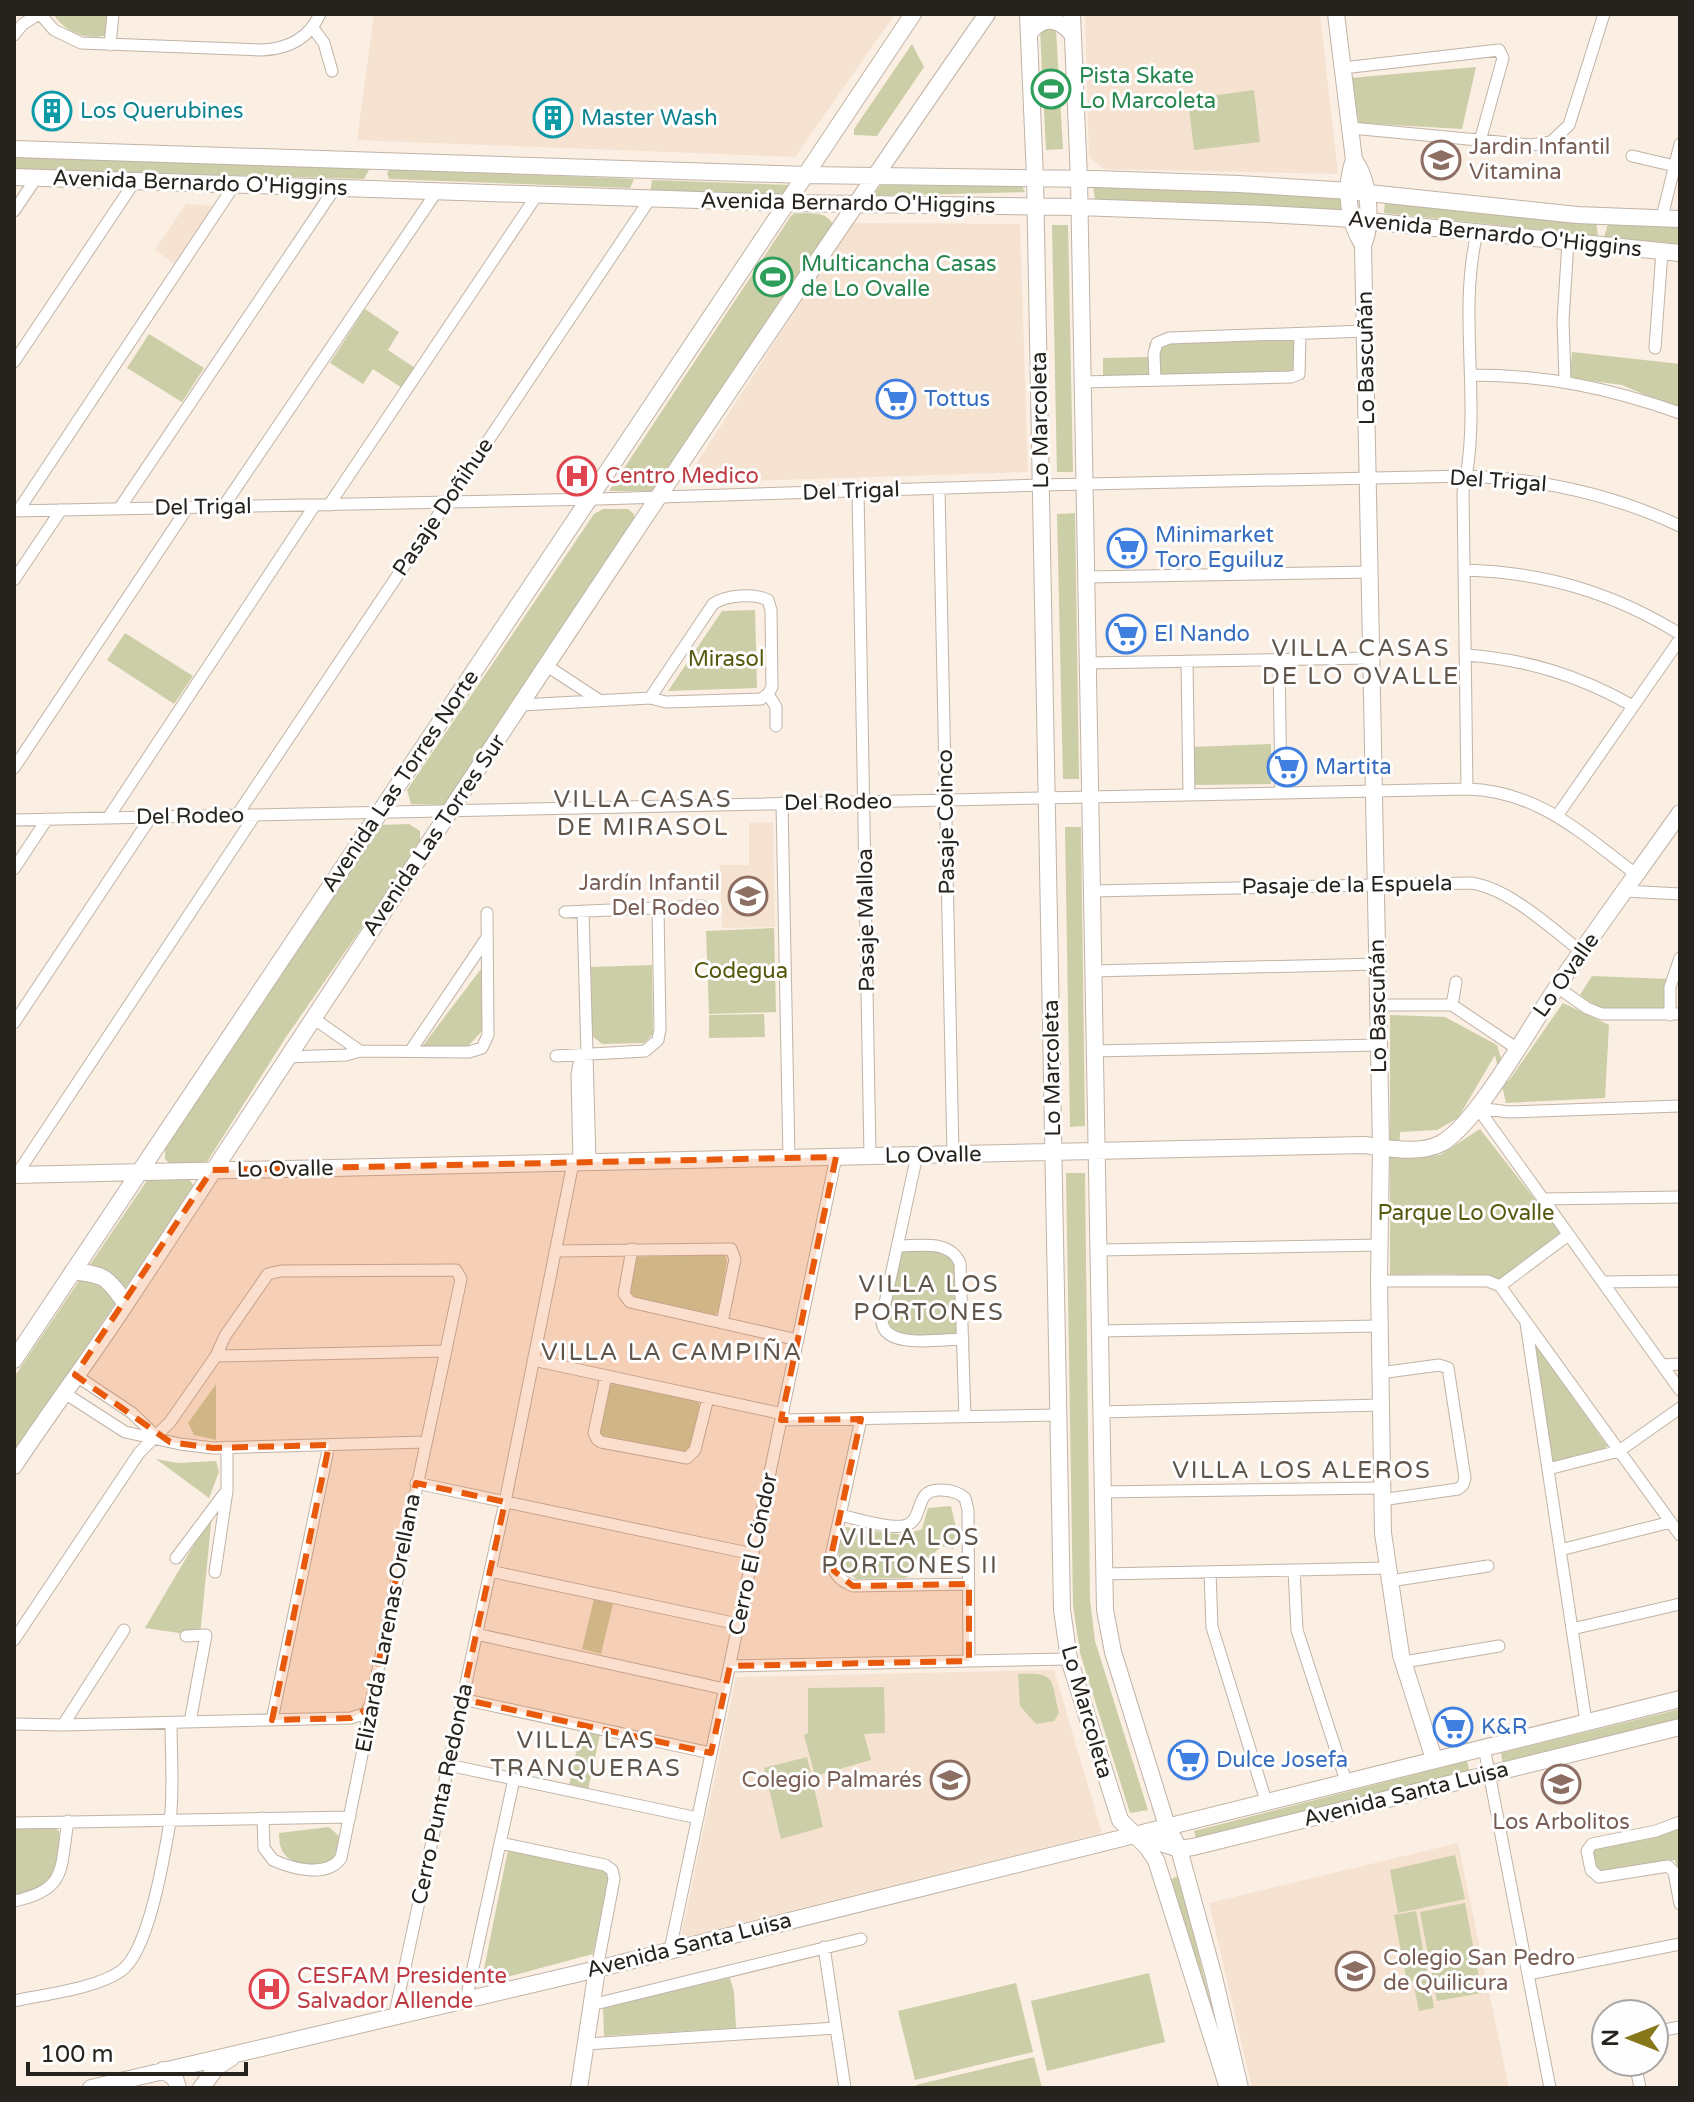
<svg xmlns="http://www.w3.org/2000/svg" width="1694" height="2102" font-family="'Varela Round',sans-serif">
<rect width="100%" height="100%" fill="#fbeee2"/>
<path fill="#f6e2d1" d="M374,14H895L795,157L357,140Z
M1085,14H1320L1338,174L1104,169L1089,157Z
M186,204L213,206L174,264L155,250Z
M851,223L1020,224L1028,472L684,483Z
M773,822L775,927L722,928L720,865H749V823Z
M1054,1670L1102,1833L680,1941L736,1677Z
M1458,1843L1509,2088H1252L1209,1903Z"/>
<path fill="#cbcea6" d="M53,14H110L107,35C85,41 65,32 53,14Z
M1043,26L1056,30L1063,149L1046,150L1040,30Z
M912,44L924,67L877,136L854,135V129Z
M1476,67L1462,129L1359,123L1350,78Z
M1254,90L1260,142L1194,150L1188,99Z
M14,156L370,168L364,179L14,169Z
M390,169L634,179L630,188L389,179L387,173Z
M652,180L790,185L781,197L650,194Z
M881,185L1022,186L1025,192L872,196Z
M1093,186L1343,196L1347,210L1095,200Z
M1385,201L1596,221L1598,236L1384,213Z
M795,213C811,214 828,210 834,227L656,491H609L791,216Z
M1608,224L1680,226V244L1604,237Z
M1052,225H1068L1073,472H1057Z
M365,309L399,332L388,350L415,368L402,388L373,369L363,384L330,363Z
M149,334L204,368L182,402L127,368Z
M1295,340L1296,374L1103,378V358L1149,357V343Z
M1572,352L1680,364V410L1622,385L1570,378Z
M603,509H628L634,514V521L446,805L411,804L407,790L594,514Z
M1075,513L1079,779H1063L1057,514Z
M755,610L757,688L668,691L722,611Z
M125,633L193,676L174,704L107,660Z
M1271,744V784L1192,785L1190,747Z
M409,824L420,831V844L286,1037L205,1165L169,1163L165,1159V1147L379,825Z
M1065,827H1081L1085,1126L1070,1127Z
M774,928L776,1012L709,1014L706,931Z
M652,965L653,1034L644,1043L602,1044L592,1036L591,967Z
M481,969L484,1029L468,1046L421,1048Z
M1592,976L1668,979L1664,1010C1632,1011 1606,1017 1580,995Z
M1563,1003L1609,1025L1605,1098L1506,1103L1495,1055L1458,1118L1437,1130L1400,1132L1399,1158L1440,1155L1480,1129L1561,1233L1500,1279L1451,1274L1390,1275V1015L1445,1017L1497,1045L1508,1082Z
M764,1014L765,1037L709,1038V1015Z
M1066,1173H1085L1090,1600L1095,1641L1148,1810L1130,1813L1080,1653L1073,1605Z
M148,1179H189L194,1186L14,1454V1377Z
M900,1250H940L956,1261V1335L902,1337L897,1336L885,1322Z
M720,1254L725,1255L727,1261L719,1311L715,1315L629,1297L637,1257Z
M1535,1344L1608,1447L1550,1464Z
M616,1383L698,1401L700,1407L691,1449L684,1454L601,1435L599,1433L608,1386Z
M216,1384V1440L194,1435L188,1423Z
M156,1459L178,1463L216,1461L219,1472L209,1498Z
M951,1506L959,1541L953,1549L942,1546L906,1578L856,1579C833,1559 837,1555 845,1527L904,1535L922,1529L928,1508Z
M212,1514L200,1636L145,1628Z
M594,1599L613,1604L601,1654L582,1649Z
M1018,1674C1057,1673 1050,1677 1059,1713L1054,1721L1036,1724L1020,1706Z
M884,1687L885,1733L864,1734L871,1760L815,1776L804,1735L808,1733V1688Z
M1680,1709V1722L1503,1765L1501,1753Z
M581,1729L600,1734L588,1790L569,1786Z
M807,1757L823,1827L781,1839L764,1768Z
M1467,1761L1470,1773L1197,1842L1194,1831Z
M1680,1826V1882L1675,1860L1595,1873L1592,1849Z
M329,1827L340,1837L333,1861L324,1867C298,1861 279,1865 279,1833Z
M14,1828H55L59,1831C61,1849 55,1870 46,1886L14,1897Z
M508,1850L601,1868L609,1874L608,1885L593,1954L481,1984Z
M1455,1855L1465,1899L1398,1913L1390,1870Z
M1178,1876L1184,1897L1223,2051L1169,1880Z
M1465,1903L1482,1993L1437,2001L1420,1912Z
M1416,1911L1434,2008L1419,2011L1413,1981L1407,1982L1394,1915Z
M1149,1973L1165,2042L1047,2071L1031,2001Z
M730,1978L734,1992L736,2028L604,2036L603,2008Z
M1016,1983L1033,2052L915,2080L898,2011Z
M1034,2057L1042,2088H917L916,2085Z"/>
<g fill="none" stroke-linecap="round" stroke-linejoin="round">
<g stroke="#c0b3a7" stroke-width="13">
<path id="street" d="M40,14L54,30L81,43L262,50C288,49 309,38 320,14
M313,28L324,43L332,71
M14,35L23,24L39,14
M110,45L113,14
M1343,68L1499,50L1503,58L1480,141
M1351,128L1531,145L1551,142L1569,125L1604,14
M1632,156L1675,166
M14,211L37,177
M1662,217L1680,144
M1655,348L1662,251
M14,362L135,181
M1471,375C1547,375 1609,388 1680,413
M1155,380L1154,353L1157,343L1169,338L1365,331
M1565,381L1563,321L1568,242
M1082,382L1291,377L1299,374L1300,334
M939,489L953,1154
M858,491L870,1156
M329,505L537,195
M223,507L437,191
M119,509L335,188
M14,511L599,499L1041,485L1467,476C1542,479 1612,494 1680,526
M18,511L235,184
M1464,570C1543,572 1612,592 1680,634
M1086,577L1370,572
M14,580L61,510
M1465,655C1527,659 1580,676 1633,706
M1279,660L1281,793
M1187,661L1189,795
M1087,663L1372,658
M547,666L599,700
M768,694L776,707V726
M521,705L650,698L666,702L761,699L768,694L772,687L771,610L768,600C754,593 726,595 713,604L650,698
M14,768L188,507
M1467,789L1463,492C1483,407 1457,317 1477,233
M782,803L789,1158
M237,815L650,199
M1557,816L1680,639
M108,818L315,505
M14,820L1467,789C1539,791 1582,834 1637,875
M14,869L47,819
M1091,891L1471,883C1509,888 1552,929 1582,952
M1625,891L1680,894
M583,911L590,1162
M565,912L702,906
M1093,971L1378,964
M1557,987L1587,1008L1602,1014H1680
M1378,1005H1452L1516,1048
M1452,1005L1456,982
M1670,1015V987L1680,958
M313,1018L360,1051
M14,1023L151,817
M411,1050L486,939
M1094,1051L1379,1045
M556,1056L645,1051L658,1040L660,1029L658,908
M287,1057L346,1055L360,1051L469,1052L482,1048L488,1035L487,913
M1477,1107L1680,1390
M1478,1108L1509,1112L1680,1106
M917,1155L882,1317C879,1351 941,1339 963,1339
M579,1162L577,1075L579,1064L586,1053
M15,1177L255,815
M1543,1199L1680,1197
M898,1246C920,1246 949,1239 960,1263L965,1417
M632,1249L624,1294L630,1302L798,1340
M1098,1250L1380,1245
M555,1251L731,1249L735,1259L722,1323
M1379,1281H1488L1500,1286L1680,1535
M1603,1282L1680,1281
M1500,1286L1568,1235
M1526,1323L1586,1722
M1099,1331L1379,1326
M216,1356L445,1351
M533,1360L783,1414
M1662,1365L1680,1364
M1380,1373L1439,1365L1448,1368L1465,1478L1463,1485L1458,1489L1381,1500
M75,1375L132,1413L157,1437
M606,1376L594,1433L597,1439L601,1442L687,1458L695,1450L708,1398
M63,1392L125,1432L180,1444L213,1448L425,1442
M1100,1412L1380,1405
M861,1419L832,1552C830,1569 837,1580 853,1586L969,1584
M781,1420L1058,1415
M1548,1469L1619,1451L1680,1408
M416,1483L753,1554
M1102,1492L1381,1488
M840,1515C855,1518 896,1532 909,1524C924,1516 914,1489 941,1490C951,1490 958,1492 965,1498L968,1510L969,1661
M1560,1550L1671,1522
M176,1558L224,1494
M1294,1570L1297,1630L1346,1781
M490,1571L738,1624
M215,1572L227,1491V1447
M1210,1572L1212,1627L1266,1801
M1103,1574L1388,1568
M1390,1581L1488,1566
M1572,1629L1680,1604
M476,1634L725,1689
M186,1636L206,1635L190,1722
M14,1640L139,1453L170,1422L216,1356L225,1336L268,1274L281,1271L456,1270L461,1279L371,1703L366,1713L367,1730L341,1858C327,1878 293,1869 273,1860L264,1848L263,1818
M1404,1662L1499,1646
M730,1666L1069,1659
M462,1699L711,1753
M272,1720L329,1445
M14,1724L63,1725L351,1718L366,1713
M63,1725L124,1630
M1484,1747L1550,2088
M448,1765L698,1818
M1680,1822L1656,1831L1592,1844L1587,1851L1591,1870L1599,1877L1668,1866L1674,1872L1680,1904
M14,1823L350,1817
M500,1843L605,1865L612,1870L614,1879L597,1969
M14,1901C68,1890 60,1868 68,1821
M824,1947L845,2088
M670,1950L836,1157
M1528,1974L1680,1944
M466,2000L514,1779
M14,2001C45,1994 95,1989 121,1971C149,1951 164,1857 170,1822C174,1790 171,1755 171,1723
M591,2005L861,1939
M394,2018L505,1502L573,1163
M1654,2032L1680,2027
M586,2044L836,2028
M1635,2062L1640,2088"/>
</g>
<g stroke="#c0b3a7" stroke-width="18">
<path id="secondary" d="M1028,14L1035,178L1062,1610L1069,1659L1120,1820L1147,1847L1156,1860L1228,2088
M1072,14L1079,179L1105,1610L1113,1652L1167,1826L1179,1849L1214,1977L1240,2088
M1336,14L1354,160C1344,186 1348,222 1363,245
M1029,34C1042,15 1059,18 1072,34
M14,149L806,175L1096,179L1239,184L1350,191L1577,215L1680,219
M1354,160C1369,179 1373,224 1363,245L1381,1147L1379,1281L1383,1533L1401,1655L1434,1759
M14,177L788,203L1079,207L1266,214L1338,218L1680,253
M14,1175L1364,1145C1388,1148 1419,1155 1442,1143C1478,1122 1531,1025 1557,987C1597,928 1639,871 1680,813
M73,1271C106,1275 107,1277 126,1304
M14,1360L913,14
M14,1466C51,1410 92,1356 129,1299C412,869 693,437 987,14
M1139,1836L1179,1849L1193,1847L1680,1727
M163,2070L175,2078L178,2088
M91,2088L597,1969L1680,1699
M201,2088L217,2067L231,2058
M579,2088L597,1969"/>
</g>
<use href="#street" stroke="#fff" stroke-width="11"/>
<use href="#secondary" stroke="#fff" stroke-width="16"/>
</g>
<path fill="#e8590c" fill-opacity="0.2" stroke="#e8590c" stroke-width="6" stroke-dasharray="16 10" stroke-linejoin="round" d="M836,1157L781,1420L861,1419L832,1552L834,1571L853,1586L969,1584V1661L730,1666L711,1753L462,1699L505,1502L416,1483L369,1708L351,1718L272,1720L329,1445L213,1448L170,1442L75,1375L212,1170Z"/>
<defs>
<g id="stadium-ring" transform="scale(2)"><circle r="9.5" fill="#fefefe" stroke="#2e9e5b" stroke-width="1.5"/><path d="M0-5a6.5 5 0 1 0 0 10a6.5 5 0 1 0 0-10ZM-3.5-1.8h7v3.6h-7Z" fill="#2e9e5b"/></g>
<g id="building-ring" transform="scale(2)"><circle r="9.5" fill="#fefefe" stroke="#0f9aa8" stroke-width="1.5"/><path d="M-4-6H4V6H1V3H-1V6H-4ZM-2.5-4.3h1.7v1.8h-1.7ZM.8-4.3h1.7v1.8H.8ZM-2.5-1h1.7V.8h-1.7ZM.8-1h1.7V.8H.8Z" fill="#0f9aa8"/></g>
<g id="school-ring" transform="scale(2)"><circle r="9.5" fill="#fefefe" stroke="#8d6e63" stroke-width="1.5"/><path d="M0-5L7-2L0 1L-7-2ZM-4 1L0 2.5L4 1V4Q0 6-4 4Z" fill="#8d6e63"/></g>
<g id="supermarket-ring" transform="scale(2)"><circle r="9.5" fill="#fefefe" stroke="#3f7fe0" stroke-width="1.5"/><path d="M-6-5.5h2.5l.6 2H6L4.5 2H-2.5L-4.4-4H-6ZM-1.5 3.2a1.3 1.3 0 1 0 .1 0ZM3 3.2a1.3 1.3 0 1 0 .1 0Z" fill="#3f7fe0"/></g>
<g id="hospital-ring" transform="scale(2)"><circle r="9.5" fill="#fefefe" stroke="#e0444e" stroke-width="1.5"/><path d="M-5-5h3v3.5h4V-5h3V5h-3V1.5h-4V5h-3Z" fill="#e0444e"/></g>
</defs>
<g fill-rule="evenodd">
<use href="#stadium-ring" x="1051" y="89"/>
<use href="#building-ring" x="52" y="111"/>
<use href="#building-ring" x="553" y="118"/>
<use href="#school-ring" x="1441" y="160"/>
<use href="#stadium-ring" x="773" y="277"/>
<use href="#supermarket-ring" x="896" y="399"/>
<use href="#hospital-ring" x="577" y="476"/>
<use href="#supermarket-ring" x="1127" y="548"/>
<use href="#supermarket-ring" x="1126" y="634"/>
<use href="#supermarket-ring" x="1287" y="767"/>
<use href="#school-ring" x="748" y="896"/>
<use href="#supermarket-ring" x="1453" y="1727"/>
<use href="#supermarket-ring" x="1188" y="1760"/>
<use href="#school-ring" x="950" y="1780"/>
<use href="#school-ring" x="1561" y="1784"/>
<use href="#school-ring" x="1355" y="1971"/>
<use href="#hospital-ring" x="269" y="1989"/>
</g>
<g text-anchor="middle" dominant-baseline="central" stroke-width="6" stroke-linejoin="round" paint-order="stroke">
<g font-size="22" fill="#27864d" stroke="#fefefe" text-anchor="start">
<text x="1079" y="76">Pista Skate<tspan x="1079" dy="25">Lo Marcoleta</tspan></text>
<text x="801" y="264">Multicancha Casas<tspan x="801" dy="25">de Lo Ovalle</tspan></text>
</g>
<g font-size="22" fill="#0d838f" stroke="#fefefe" text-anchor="start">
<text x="80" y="111">Los Querubines</text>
<text x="581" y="118">Master Wash</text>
</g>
<g font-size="22" fill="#785e54" stroke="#fefefe" text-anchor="start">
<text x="1469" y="147">Jardin Infantil<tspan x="1469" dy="25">Vitamina</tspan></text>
<text x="720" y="883" text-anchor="end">Jardín Infantil<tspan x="720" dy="25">Del Rodeo</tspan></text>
<text x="922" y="1780" text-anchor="end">Colegio Palmarés</text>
<text x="1561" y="1822" text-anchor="middle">Los Arbolitos</text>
<text x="1383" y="1958">Colegio San Pedro<tspan x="1383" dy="25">de Quilicura</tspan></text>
</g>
<g font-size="22" fill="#26221d" stroke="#fefefe">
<text transform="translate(200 183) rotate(2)">Avenida Bernardo O'Higgins</text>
<text transform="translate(848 203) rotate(1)">Avenida Bernardo O'Higgins</text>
<text transform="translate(1495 234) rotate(6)">Avenida Bernardo O'Higgins</text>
<text transform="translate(1366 358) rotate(-91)">Lo Bascuñán</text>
<text transform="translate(1040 420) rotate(-91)">Lo Marcoleta</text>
<text transform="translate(1498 481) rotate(4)">Del Trigal</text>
<text transform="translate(851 491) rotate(-2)">Del Trigal</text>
<text transform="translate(203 507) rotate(-1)">Del Trigal</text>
<text transform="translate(443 507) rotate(-56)">Pasaje Doñihue</text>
<text transform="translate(400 781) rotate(-56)">Avenida Las Torres Norte</text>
<text transform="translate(838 802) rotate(-1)">Del Rodeo</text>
<text transform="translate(190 816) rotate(-1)">Del Rodeo</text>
<text transform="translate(946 822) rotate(-91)">Pasaje Coinco</text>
<text transform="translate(434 835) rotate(-56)">Avenida Las Torres Sur</text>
<text transform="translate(1347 885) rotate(-1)">Pasaje de la Espuela</text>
<text transform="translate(866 920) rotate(-91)">Pasaje Malloa</text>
<text transform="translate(1566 975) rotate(-55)">Lo Ovalle</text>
<text transform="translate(1378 1006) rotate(-91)">Lo Bascuñán</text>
<text transform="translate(1052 1068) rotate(-91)">Lo Marcoleta</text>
<text transform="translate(933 1155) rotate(-1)">Lo Ovalle</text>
<text transform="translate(285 1169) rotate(-1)">Lo Ovalle</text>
<text transform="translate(753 1554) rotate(-78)">Cerro El Cóndor</text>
<text transform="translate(388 1623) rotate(-79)">Elizarda Larenas Orellana</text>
<text transform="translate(1087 1712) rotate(74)">Lo Marcoleta</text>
<text transform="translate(442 1794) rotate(-78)">Cerro Punta Redonda</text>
<text transform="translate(1406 1794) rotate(-14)">Avenida Santa Luisa</text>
<text transform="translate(689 1945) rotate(-14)">Avenida Santa Luisa</text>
</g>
<g font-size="22" fill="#366cbe" stroke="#fefefe" text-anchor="start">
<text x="924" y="399">Tottus</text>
<text x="1155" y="535">Minimarket<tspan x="1155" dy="25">Toro Eguiluz</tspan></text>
<text x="1154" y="634">El Nando</text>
<text x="1315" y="767">Martita</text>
<text x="1481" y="1727">K&amp;R</text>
<text x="1216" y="1760">Dulce Josefa</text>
</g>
<g font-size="22" fill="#be3a42" stroke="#fefefe" text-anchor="start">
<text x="605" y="476">Centro Medico</text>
<text x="297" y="1976">CESFAM Presidente<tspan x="297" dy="25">Salvador Allende</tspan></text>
</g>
<g font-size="22" fill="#56580d" stroke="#fefefe">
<text x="726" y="659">Mirasol</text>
<text x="741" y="971">Codegua</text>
<text x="1466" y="1213">Parque Lo Ovalle</text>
</g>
<g font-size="24" letter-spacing="2" fill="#60554b" stroke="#fefefe">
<text x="1361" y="648">VILLA CASAS<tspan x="1361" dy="28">DE LO OVALLE</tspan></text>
<text x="643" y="799">VILLA CASAS<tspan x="643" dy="28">DE MIRASOL</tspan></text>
<text x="929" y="1284">VILLA LOS<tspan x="929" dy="28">PORTONES</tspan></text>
<text x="672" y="1352">VILLA LA CAMPIÑA</text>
<text x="1302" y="1470">VILLA LOS ALEROS</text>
<text x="910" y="1537">VILLA LOS<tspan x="910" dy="28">PORTONES II</tspan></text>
<text x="586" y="1740">VILLA LAS<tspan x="586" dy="28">TRANQUERAS</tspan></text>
</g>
</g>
<rect width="1694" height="2102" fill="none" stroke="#26221d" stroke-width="32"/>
<g transform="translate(1630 2038) rotate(270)"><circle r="38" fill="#fefefe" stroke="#a8a6a4" stroke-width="2"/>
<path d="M0-6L14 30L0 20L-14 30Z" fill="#86771a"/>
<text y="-12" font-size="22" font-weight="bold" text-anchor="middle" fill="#26221d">N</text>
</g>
<path d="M28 2062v12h218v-12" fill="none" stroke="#26221d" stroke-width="4"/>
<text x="40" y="2062" font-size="24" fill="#26221d" stroke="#fefefe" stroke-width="6" paint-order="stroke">100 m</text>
</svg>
